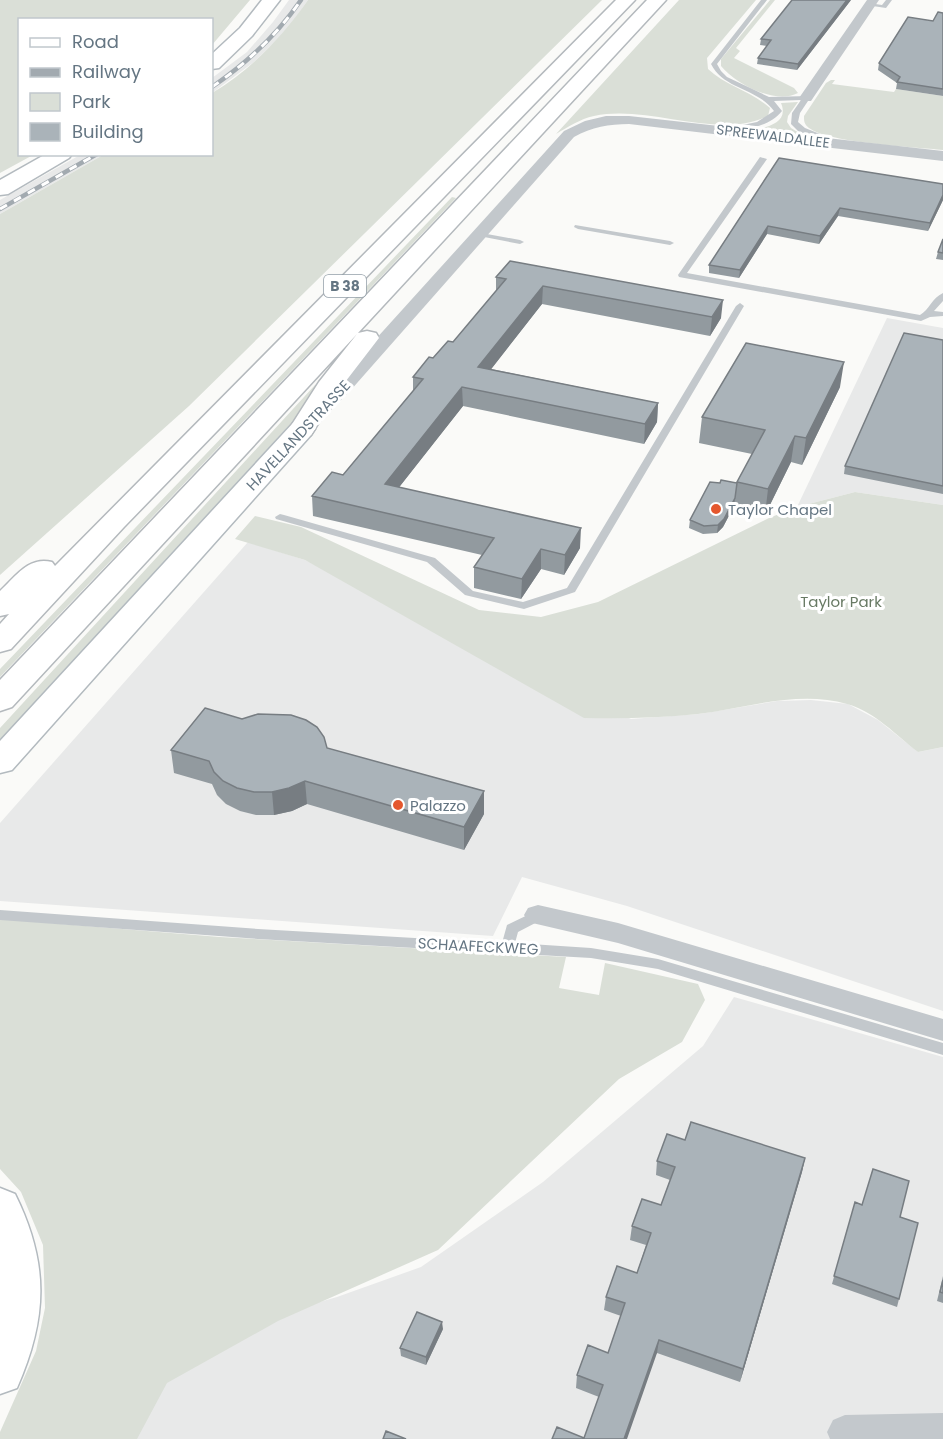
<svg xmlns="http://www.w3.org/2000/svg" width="943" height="1439" font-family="Poppins,sans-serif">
<rect width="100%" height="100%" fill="#fafaf8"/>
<path fill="#e8e9e9" d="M289,0H308L288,29L254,62L212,93V78L247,52L273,22Z
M80,155H103L0,214V200Z
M887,318L943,328V505L855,492L797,507Z
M248,542L305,560L631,719L699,714L777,701L811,700L848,704L878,720L918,752L943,747V1011L627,906L522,877L493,936L0,901V823Z
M734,997L943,1057V1439H124L164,1357L229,1328L337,1297L421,1267L543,1182L703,1046Z"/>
<path fill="#dadfd7" d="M0,0H250L212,45V20H20V154L33,155L0,173Z
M308,0H602L189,406L0,575V214L103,155L212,154V93C251,70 282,37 308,0Z
M679,0H756L707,58L708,69C726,86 751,91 770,108L768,116C718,141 649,104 594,116C580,119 568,127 556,134Z
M770,0H775L736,48L740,51L734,58L794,88L798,93C775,105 736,84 721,66V59Z
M831,80H835L832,84L894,92L896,89L943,96V150C914,147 829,143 809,128C804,124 804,121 804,116L826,83Z
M798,102L788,116L787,122L791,128L804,136L753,130C769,127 789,122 781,103Z
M452,197L456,198L0,677V669Z
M321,383L304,409L0,742V728L315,385Z
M855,492L943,505V747L918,752C897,736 874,711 847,704C798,690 746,708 698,714C659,718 622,719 584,718L305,560L235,539L255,516L301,527L479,610L541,617L598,602L769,518L797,507Z
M0,919L220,937L566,957L559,988L599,995L605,963L698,984L705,1000L682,1042L619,1079L438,1250L278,1321L167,1383L137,1439H0V1432L36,1351L45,1308L43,1245L21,1192L0,1169Z"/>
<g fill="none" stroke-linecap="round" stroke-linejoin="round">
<g stroke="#b3babf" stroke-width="3">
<path id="secondary" d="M262,0H280L252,36L219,68L212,69V54L240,28Z
M46,154H72L69,158L8,194L0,195V180Z
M302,421L311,423L315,429L311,435L12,770L0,773V741L293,423Z
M0,1188L15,1194C49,1263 48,1317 17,1388L0,1394Z"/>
</g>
<g stroke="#b4b9bd" stroke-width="3">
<path id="highway" d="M616,0H635L124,527L11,649L0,652V624L9,614L0,616V591C16,576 29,556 52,562L55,566Z
M647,0H666L358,333L367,331L376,333L379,338L339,390L311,435L302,437L293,435L289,429L319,382L357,334L12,707L0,711V680Z"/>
</g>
<path fill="#c3c8cc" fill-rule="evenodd" d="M761,0H767L717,64L721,71L727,77L769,97L809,96L810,98L800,113L798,122L805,128L835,140V144H829L799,132L791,124L792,113L801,100L774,101L782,111C767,129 744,129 722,132L718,130L757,122L774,111C758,88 724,90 711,64Z
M886,0H892L886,8L866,5L869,3L882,5Z
M760,157L767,159L687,273L920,315C929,310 932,298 943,293V301L934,311L943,312V316L930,317L921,321L679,277L678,275Z
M575,225L670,241L674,243L670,245L578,229L574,227Z
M476,232L520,240L524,242L520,244L479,236L475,234Z
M740,303L744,306L575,592L524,609L469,596L465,595L427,562L276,519L275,517L280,514L284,515L435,558L473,591L523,602L567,588L736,306Z
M0,910L258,929L502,943L507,925L538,910L543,911L545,915L543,919L518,932L515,943L591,948L658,959L943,1043V1055L658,969L591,958L258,939L0,920Z"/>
<path fill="#c3c8cc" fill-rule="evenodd" d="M867,0H879L811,101H801L799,98Z
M606,116H629L943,151V161L629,124C609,124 592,127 574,137L350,391L321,420H307L304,416L307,412L336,383L564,131L585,121Z
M538,905L618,923L943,1019V1041L618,943L528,922L524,915L528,908Z
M943,1413V1439H830L827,1432L833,1420L845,1415Z"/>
<use href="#secondary" fill="#fff" fill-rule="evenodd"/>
<use href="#highway" fill="#fff" fill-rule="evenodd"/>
<g stroke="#a2aab0" stroke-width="4.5">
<path id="rail" d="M212,87C247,63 277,35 301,0
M0,209L97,154"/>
</g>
<use href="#rail" stroke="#fff" stroke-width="3" stroke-dasharray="8" stroke-linecap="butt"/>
</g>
<path fill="#929a9f" d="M851,0L797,70L757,64L758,58L767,46L760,45L761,39Z
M943,13V96L896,89L897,83L878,70L879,63Z
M779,158L943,184V200L928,231L838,216L819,244L767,234L739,278L709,273V265Z
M943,239V260L936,259L938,252Z
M496,277L721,318L710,336L542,304L491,369L658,403L657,422L644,444L463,406L399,487L580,548L564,575L541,569L521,599L474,588V567L482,555L313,516L312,496L343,475L413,391V377L433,358L453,342L496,291Z
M943,340V494L844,474L845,466Z
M840,387L802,465L791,462L765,515L734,508V506L723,527L717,533L703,534L689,528L690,520L720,483H737L752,454L699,443L702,417Z
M327,748L484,791V814L464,850L307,804L292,811L274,815H256L240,811L226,804L217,795L212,784L174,773L171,750Z
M685,1140L805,1158L802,1172L740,1382L657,1353L584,1438L599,1397L576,1388L577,1375L608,1353L621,1316L604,1310L606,1297L637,1273L646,1245L630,1240L632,1226L661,1205L670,1180L656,1175L657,1161Z
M855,1202L900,1217L899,1299L897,1307L832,1284Z
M943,1276V1303L937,1301Z
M443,1329L426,1365L401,1356L400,1348Z"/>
<path fill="#777d82" d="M847,0H851L797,70L798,64Z
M943,195V200L928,231L930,223Z
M840,208L838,216L819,244L820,236Z
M768,226L767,234L739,278L740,270Z
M543,286L542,304L478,386V367Z
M723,300L721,318L710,336L712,317Z
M844,362L840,387L802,465L806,438Z
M462,387L463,406L386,504L385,484Z
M658,403L657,422L644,444L645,424Z
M795,436L791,462L765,515L768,489Z
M735,498L734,506L723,527L717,533L718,525Z
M581,528L580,548L564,575L565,555Z
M541,549V569L521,599L522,579Z
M305,781L307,804L292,811L274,815L272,792Z
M484,791V814L464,850V827Z
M805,1158L802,1172L740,1382L743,1369Z
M442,1322L443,1329L426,1365V1357Z
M659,1340L657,1353L627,1439H624Z"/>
<path fill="#aab3b9" stroke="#777d82" stroke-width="1.5" d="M792,0H847L798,64L758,58L771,40L761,39Z
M938,12L943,13V89L897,82L900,77L879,63L908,17L933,21Z
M779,158L943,184V195L930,223L840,208L820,236L768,226L740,270L709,265Z
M943,239V253L938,252Z
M510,261L723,300L712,317L543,286L478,367L658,403L645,424L462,387L385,484L581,528L565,555L541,549L522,579L474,567L494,538L312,496L332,472L343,475L423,379L413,377L429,357L433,358L448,341L453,342L506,279L496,277Z
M904,333L943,340V486L845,466Z
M746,343L844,362L806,438L795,436L768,489L737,482L765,430L702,417Z
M721,480L737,483L735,498L724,519L718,525L704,526L690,520L710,482L720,483Z
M205,708L242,719L258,714L291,715L306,720L317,727L324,737L327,748L484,791L464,827L305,781L289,788L272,792H254L237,788L223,781L214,772L209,761L171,750Z
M691,1122L805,1158L743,1369L659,1340L624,1439H552L557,1427L584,1438L603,1385L577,1375L588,1345L608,1353L625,1303L606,1297L617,1266L637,1273L651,1233L632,1226L642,1199L661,1205L675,1167L657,1161L667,1134L685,1140Z
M873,1169L909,1181L900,1217L918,1223L899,1299L834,1276L855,1202L862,1205Z
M943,1280V1293L940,1292Z
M417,1312L442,1322L426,1357L400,1348Z
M386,1431L406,1439H383Z"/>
<g fill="#e4572e" stroke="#fff" stroke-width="2">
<circle cx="716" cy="509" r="6"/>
<circle cx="398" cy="805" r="6"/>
</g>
<g text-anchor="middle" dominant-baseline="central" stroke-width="6" stroke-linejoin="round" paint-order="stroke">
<g font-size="14" fill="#657683" stroke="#fff">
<text transform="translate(773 136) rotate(7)">SPREEWALDALLEE</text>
</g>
<rect fill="#fff" stroke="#939fa8" stroke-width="1.5" x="324" y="275" width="42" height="22" rx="4.5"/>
<g font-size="14" font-weight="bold" fill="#657683">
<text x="345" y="286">B 38</text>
</g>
<g font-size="15" fill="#657683" stroke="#fff">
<text transform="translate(298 435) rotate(-47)">HAVELLANDSTRASSE</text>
<text transform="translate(478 946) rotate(3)">SCHAAFECKWEG</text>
</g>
<g font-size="15" fill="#657683" stroke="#fff" text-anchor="start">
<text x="728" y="509">Taylor Chapel</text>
<text x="410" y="805">Palazzo</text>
</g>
<g font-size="15" fill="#687a64" stroke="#fff">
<text x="841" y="601">Taylor Park</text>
</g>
</g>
<rect x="18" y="18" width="195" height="138" fill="#ffffff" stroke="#c1c8cd" stroke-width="1.5"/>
<rect x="30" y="38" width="30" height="9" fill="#ffffff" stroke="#c1c8cd" stroke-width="1.5"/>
<text x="72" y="48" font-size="18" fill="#657683">Road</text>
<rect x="30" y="68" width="30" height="9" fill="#a2aab0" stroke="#c1c8cd" stroke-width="1.5"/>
<text x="72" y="78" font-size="18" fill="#657683">Railway</text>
<rect x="30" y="93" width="30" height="18" fill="#dadfd7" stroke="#c1c8cd" stroke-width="1.5"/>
<text x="72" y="108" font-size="18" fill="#657683">Park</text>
<rect x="30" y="123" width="30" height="18" fill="#aab3b9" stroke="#c1c8cd" stroke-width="1.5"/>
<text x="72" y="138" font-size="18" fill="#657683">Building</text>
</svg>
